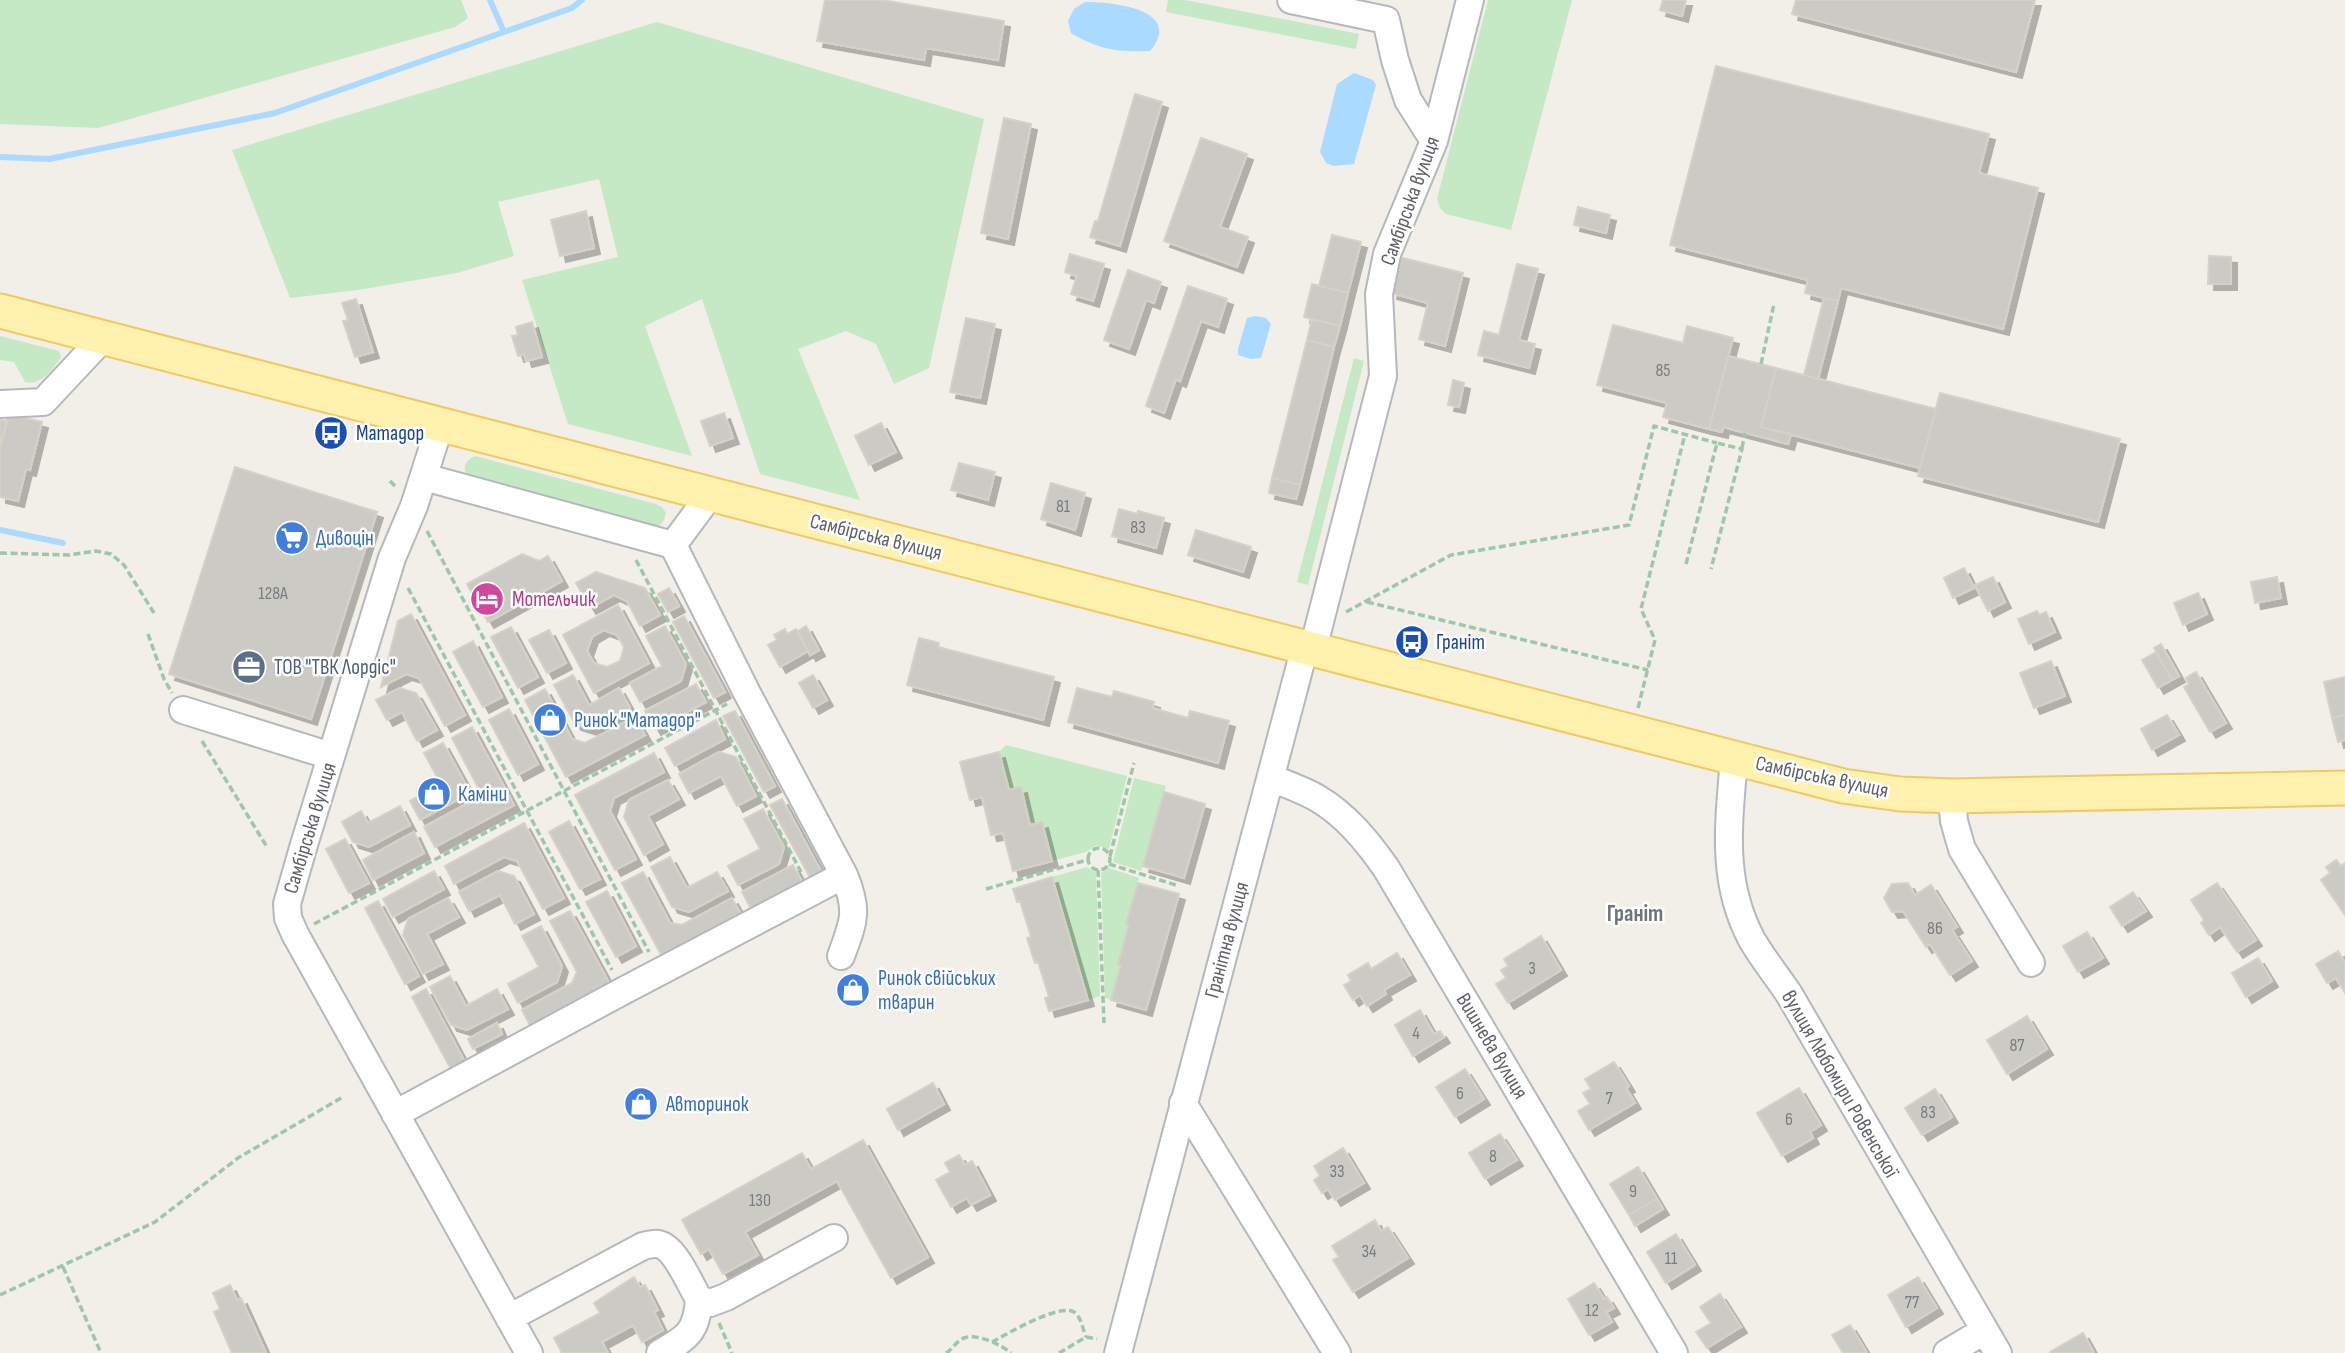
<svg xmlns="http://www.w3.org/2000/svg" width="2345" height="1353" font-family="'Sofia Sans Condensed',sans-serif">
<defs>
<filter id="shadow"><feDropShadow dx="6" dy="6" stdDeviation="0" flood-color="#0004"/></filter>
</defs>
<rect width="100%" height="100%" fill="#f1efe8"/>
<path fill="#c5e8c5" d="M0,0H461L468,18L455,27L98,128L0,124Z
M1168,0H1185L1359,34L1356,49L1166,12Z
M1488,0H1572L1511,230L1446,214L1440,208L1437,199Z
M657,22L984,119L929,368L894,384L876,344L846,331L798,349L860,500L760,474L702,299L645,326L692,456L568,424L522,280L618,257L599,179L498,202L514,256L457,273L358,290L290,298L232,150Z
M0,336L59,351L61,357C53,369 41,386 25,382L14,362L0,360Z
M1354,358L1364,361L1308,585L1297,582Z
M475,456L656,504L662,507L666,513L664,520L659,526L648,527L468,478C462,469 464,461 475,456Z
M1006,745L1127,776L1109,849L1096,845L1086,852L1052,861L1042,823L1030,825L1021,787L1009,790L999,752Z
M1134,778L1166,786L1141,871L1113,862Z
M1087,867L1096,873L1100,996L1088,1000L1052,877Z
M1109,868L1139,878L1127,923L1129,924L1118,963L1121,965L1111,1000L1105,998L1101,873Z"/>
<path fill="#aadaff" d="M1085,2C1112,2 1185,9 1150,51C1117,52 1100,50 1071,33L1068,21L1074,9Z
M1354,73L1373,80L1376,85L1354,164L1334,166L1326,163L1320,152L1337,84Z
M1255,316L1266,318L1271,324L1261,358L1251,359L1238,355V349L1247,318Z"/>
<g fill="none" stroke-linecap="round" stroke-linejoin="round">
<path stroke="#aadaff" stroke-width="6" d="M504,32L572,8L582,0
M0,157L49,159L275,113L504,32L490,0
M0,530L63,543"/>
</g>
<path fill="#cccac5" stroke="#d6d1c6" stroke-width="2" fill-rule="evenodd" filter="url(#shadow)" d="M825,0H882L1004,21L998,60L926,48L924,60L817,41Z
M1663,0H1686L1682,16L1660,10Z
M1796,0H2035L2016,72L1792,14Z
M1716,66L1989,134L1979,173L2038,188L2003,329L1841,288L1838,301L1824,298L1805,293L1808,280L1670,245Z
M1135,94L1162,102L1120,246L1090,237L1095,221H1098Z
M1004,118L1031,124L1008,239L981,233Z
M1201,138L1247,154L1220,227L1248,237L1237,267L1164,241Z
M1578,207L1610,215L1606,233L1574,225Z
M586,211L594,248L560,256L551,220Z
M1332,235L1361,242L1348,293L1319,286Z
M1070,254L1104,264L1093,301L1071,294L1077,276L1065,272Z
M2209,256L2231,257V284H2208Z
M1399,257L1463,273L1445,346L1419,339L1428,303L1391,293Z
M1517,264L1538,269L1519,340L1535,344L1529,368L1478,355L1484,331L1499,335Z
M1128,270L1161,282L1154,303L1146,300L1129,349L1104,340Z
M1312,284L1348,293L1340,326L1304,317Z
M1188,286L1227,299L1218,327L1201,321L1180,381L1176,379L1164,413L1146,406Z
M1824,298L1838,301L1818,379L1804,375Z
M356,299L373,352L355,357L343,321L348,320L342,303Z
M966,318L995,324L980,398L950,392Z
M1312,319L1340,326L1334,347L1307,340Z
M532,322L542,357L526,361L524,354L518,356L512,336L518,335L516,327Z
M1613,325L1683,343L1687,326L1733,338L1709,429L1663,417L1667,403L1597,385Z
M1307,340L1334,347L1300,485L1272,478Z
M1728,356L1776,368L1761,427L1791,434L1788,444L1723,427L1722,432L1709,429Z
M1776,368L1936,409L1920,468L1761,427Z
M1453,380L1464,383L1459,407L1448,405Z
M1940,393L2120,439L2098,522L1918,476Z
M724,413L733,438L710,446L701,421Z
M8,414L42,422L30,470L26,469L18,501L0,497V448Z
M0,420L7,421L1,445H0Z
M881,423L896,452L869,465L855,436Z
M959,463L995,472L988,500L951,490Z
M235,467L377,512L311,719L169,674Z
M1272,478L1300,485L1296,499L1269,493Z
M1051,483L1085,493L1075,530L1041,519Z
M1119,509L1137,514L1138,511L1164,518L1156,548L1112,536Z
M1196,530L1251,547L1243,572L1188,555Z
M522,554L539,561L548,556L562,581L488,622L467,584Z
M1964,568L1974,588L1953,598L1944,578Z
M596,572L645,588L660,615L640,626L627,601L614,595L590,608L576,583Z
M1993,577L2005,602L1988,611L1975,585Z
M2277,577L2281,598L2255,603L2251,582Z
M669,588L679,606L668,612L658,594Z
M2198,593L2207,614L2183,625L2174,603Z
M618,605L649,663L594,693L563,635ZM604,630L617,635L624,647L620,661L607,667L594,663L587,651L592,637Z
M2037,611L2039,615L2046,612L2055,632L2029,644L2018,619Z
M411,614L465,715L445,726L419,678L406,674L381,687L398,621Z
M684,616L725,692L714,698L673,622Z
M665,626L686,664L681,681L640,702L630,683L662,666L646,636Z
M806,626L819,650L810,655L798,631Z
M511,627L538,677L518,688L491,637Z
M785,629L787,634L796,629L808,651L780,667L768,645L777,640L774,635Z
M549,630L566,663L547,673L529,640Z
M919,638L939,643L938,647L1054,677L1043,720L907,685Z
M473,641L502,697L483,707L453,652Z
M2161,644L2179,676L2172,680L2154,648Z
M2156,652L2172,680L2158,688L2142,660Z
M2051,661L2065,696L2034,708L2020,673Z
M2196,672L2226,723L2210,732L2184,687L2189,684L2186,678Z
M573,675L589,705L619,688L630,708L591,729L575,724L554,685Z
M813,675L827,700L813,708L799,683Z
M2345,677V715L2332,718L2324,682Z
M696,684L706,702L655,729L645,711Z
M400,688L416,693L437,730L417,741L402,712L387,720L376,700Z
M1077,688L1112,697L1114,691L1154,702L1152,708L1188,718L1190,711L1229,721L1218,763L1068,722Z
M545,689L572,739L585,743L635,717L645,735L566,777L525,700Z
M509,709L538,764L518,775L489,720Z
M735,711L775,786L764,792L723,716Z
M2167,715L2179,735L2152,750L2141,729Z
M2345,715V740L2338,742L2332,718Z
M716,720L725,739L675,766L665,748Z
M472,727L514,805L435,847L424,827L474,800L479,789L452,738Z
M443,743L465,783L459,799L420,820L410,801L441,784L424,753Z
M719,752L736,757L756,796L737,806L721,776L689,793L679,774Z
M999,752L1009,790L1021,787L1030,825L1042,822L1052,861L1013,871L1003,833L991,835L982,797L970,800L960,762Z
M654,753L664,772L614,798L610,811L636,859L615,870L575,795Z
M668,780L679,799L648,816L663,844L644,855L624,817L629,800Z
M1164,792L1205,804L1184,878L1143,866Z
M782,799L823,875L812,881L770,805Z
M400,806L410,825L369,847L353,842L342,822L361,811L368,823Z
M763,809L784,847L779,864L738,885L728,866L760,849L744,819Z
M569,821L600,879L580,889L549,832Z
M524,823L564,898L543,909L517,861L504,857L454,884L445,866Z
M414,832L424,853L373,880L363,860Z
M345,839L369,883L349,893L326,849Z
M670,857L687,888L717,872L728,891L689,912L672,907L651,867Z
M2336,860L2341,866L2345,863V915L2321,880L2330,873L2326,867Z
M793,865L804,885L753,913L742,892Z
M434,871L444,889L393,917L383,899Z
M498,871L514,876L534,914L515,924L500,895L469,911L459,892Z
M643,872L670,923L682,925L732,898L743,918L664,960L622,883Z
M1052,877L1088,1000L1049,1011L1045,998L1049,997L1038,962L1035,963L1027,938L1031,937L1020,901L1017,902L1013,889Z
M1138,883L1179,894L1146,1010L1111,1000L1121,965L1118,964L1129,924H1126Z
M1908,883L1915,895L1931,885L1957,927L1952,930L1972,961L1950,975L1930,944L1926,947L1903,911L1892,912L1884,898L1892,884Z
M2217,883L2256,940L2237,952L2220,927L2209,935L2201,923L2204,920L2191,900Z
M607,891L636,946L616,957L586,902Z
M2133,892L2146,911L2122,926L2110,907Z
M448,898L459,917L427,934L443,964L423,974L403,935L408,919Z
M378,901L419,976L405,984L365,908Z
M570,911L612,988L533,1031L522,1010L572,983L577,972L550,921Z
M541,926L562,966L557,982L518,1003L508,984L539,967L522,936Z
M2087,932L2103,958L2078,972L2063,946Z
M1541,936L1561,970L1508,1003L1496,984L1506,978L1501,970L1508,966L1504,959Z
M2338,951L2345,963V993L2336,978L2327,983L2316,964Z
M1397,953L1410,975L1384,990L1386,994L1367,1006L1360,995L1353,1000L1344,985L1351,981L1348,975L1368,963L1371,969Z
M2258,958L2272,981L2246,997L2232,973Z
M450,976L466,1006L497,989L508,1009L467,1030L451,1025L430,987Z
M426,989L467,1066L453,1073L412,997Z
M1420,1010L1434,1034L1440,1031L1444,1037L1413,1056L1395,1025Z
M2027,1016L2047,1049L2007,1074L1987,1040Z
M497,1023L502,1034L473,1049L468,1039Z
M1614,1062L1629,1086L1626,1088L1635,1103L1589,1130L1578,1111L1590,1104L1583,1093L1591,1089L1585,1079Z
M1465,1069L1484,1099L1455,1117L1436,1087Z
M933,1083L944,1104L898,1130L887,1109Z
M1799,1088L1821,1125L1810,1132L1813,1138L1782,1156L1757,1113Z
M1935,1089L1952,1117L1922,1135L1905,1108Z
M1500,1134L1517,1160L1485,1179L1469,1153Z
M863,1140L928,1257L891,1278L837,1181L745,1232L758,1255L723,1274L709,1249L701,1254L682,1220L802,1153L811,1169Z
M1343,1148L1364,1183L1335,1200L1328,1189L1322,1193L1314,1180L1320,1176L1314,1166Z
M959,1155L965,1165L972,1161L990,1195L971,1205L967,1198L951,1207L936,1180L950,1172L945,1163Z
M1638,1167L1657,1199L1629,1215L1610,1184Z
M1657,1199L1663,1209L1635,1226L1629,1215Z
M1375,1220L1381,1231L1388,1227L1408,1258L1353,1292L1333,1260L1339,1257L1332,1246Z
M1676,1234L1695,1265L1666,1283L1647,1252Z
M634,1277L640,1287L645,1285L658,1310L654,1312L663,1330L642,1342L633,1325L602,1342L608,1353H562L554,1338L600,1313L594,1303Z
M1918,1277L1937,1308L1906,1327L1888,1295Z
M1594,1283L1604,1299L1607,1297L1614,1308L1606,1312L1612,1322L1589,1335L1568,1299Z
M230,1285L237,1300L241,1298L266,1353H232L214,1312L220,1309L213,1293Z
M1720,1294L1741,1327L1707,1348L1696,1332L1711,1323L1700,1307Z
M1850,1325L1867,1353H1843L1832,1335Z
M2083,1333L2094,1353H2050V1352Z"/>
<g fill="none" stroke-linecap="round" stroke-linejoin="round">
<g stroke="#b5b8bc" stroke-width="30">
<path id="minor" d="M1291,0L1386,20L1395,60L1408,100L1434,141
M0,404L43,402L103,338
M440,425L414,506L392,558L303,848L287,904L288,918L295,934L529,1353
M673,545L710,495
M1313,649L1383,376L1379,294L1387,254L1434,141L1470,0
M183,710L331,756
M1734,758C1729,822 1720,881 1752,940C1763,959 1777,976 1789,994L1998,1353
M1271,778C1286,784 1303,790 1317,798C1346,815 1367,841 1386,868L1674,1353
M1952,796L1954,821L1962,849L2031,963
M841,956C854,921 859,911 844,875
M1183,1103L1337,1353
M395,1114L623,991L844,875L747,693L673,545L424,477
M509,1318L643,1246C650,1244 658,1242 665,1247C678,1255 691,1286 699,1299L710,1303L726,1297L834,1238
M660,1353C687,1338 697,1332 699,1299
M1118,1353L1305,647
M1947,1353L1984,1331"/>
</g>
<g stroke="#f2c960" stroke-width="37">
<path id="major" d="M0,311L1843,786L1900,794L1952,796L2345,788"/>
</g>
<path stroke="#9cc7a9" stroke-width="3.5" stroke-dasharray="7 3.5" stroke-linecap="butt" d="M1761,364L1774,304
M1742,448L1745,433
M390,481L397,488
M427,531L649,952
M0,553L69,555L96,551L111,554L124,565L154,613
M636,560L801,872
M1686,564L1717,443L1742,449L1711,569
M408,588L612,970
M1367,602L1648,670
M1346,612L1451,555L1629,525L1654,426L1717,443
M148,634L164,679L172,693
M1638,708L1655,640L1641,609L1685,434
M202,741L267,847
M1088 859a11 11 0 1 1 22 0a11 11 0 1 1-22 0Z
M1110,856L1134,763
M1109,864L1179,886
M1098,870L1104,1023
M986,889L1087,860
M314,924L727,704
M63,1267L101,1353
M0,1295L155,1222L238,1158L343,1097
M719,1323L732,1353
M992,1342C1007,1334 1059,1303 1074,1312C1081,1316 1083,1330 1086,1337
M946,1353C953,1349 956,1341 964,1338C977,1333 1002,1345 1011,1353
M1059,1353L1086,1337L1097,1339"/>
<use href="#minor" stroke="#fff" stroke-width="26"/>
<use href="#major" stroke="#fff2af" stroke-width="33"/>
</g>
<defs>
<g id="bus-disc" transform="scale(1.75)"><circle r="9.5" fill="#1a4fb4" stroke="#fff"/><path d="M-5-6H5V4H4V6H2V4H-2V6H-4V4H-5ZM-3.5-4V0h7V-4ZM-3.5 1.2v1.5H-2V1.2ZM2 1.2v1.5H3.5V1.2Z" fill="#fff"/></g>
<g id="supermarket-disc" transform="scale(1.75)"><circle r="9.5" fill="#3f7fe0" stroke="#fff"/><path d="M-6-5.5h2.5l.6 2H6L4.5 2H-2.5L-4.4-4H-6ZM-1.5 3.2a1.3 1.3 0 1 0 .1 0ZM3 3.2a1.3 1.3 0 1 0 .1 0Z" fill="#fff"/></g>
<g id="hotel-disc" transform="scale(1.75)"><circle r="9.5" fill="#d1479c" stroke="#fff"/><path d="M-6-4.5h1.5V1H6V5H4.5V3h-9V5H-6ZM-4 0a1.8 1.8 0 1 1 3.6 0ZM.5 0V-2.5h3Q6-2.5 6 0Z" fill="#fff"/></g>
<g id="office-disc" transform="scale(1.75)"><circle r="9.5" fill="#5c6f8a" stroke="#fff"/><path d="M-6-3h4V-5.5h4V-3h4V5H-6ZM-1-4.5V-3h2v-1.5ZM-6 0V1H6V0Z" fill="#fff"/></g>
<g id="shop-disc" transform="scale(1.75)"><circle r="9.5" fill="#3f7fe0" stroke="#fff"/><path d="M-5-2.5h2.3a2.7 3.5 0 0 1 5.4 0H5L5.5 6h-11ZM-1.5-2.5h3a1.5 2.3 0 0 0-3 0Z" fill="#fff"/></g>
</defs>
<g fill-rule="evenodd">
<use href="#bus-disc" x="331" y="433"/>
<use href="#supermarket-disc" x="292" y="538"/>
<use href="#hotel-disc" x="487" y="599"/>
<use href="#bus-disc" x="1412" y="642"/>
<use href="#office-disc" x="249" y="667"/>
<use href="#shop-disc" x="550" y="720"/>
<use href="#shop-disc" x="434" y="794"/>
<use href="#shop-disc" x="853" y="990"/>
<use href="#shop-disc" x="641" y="1104"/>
</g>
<g text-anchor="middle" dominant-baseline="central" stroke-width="5" stroke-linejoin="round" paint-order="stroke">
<g font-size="18" fill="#7a7d7f">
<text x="1663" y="370">85</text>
<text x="1063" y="506">81</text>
<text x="1138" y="527">83</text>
<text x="273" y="593">128А</text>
<text x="1935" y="928">86</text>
<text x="1532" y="968">3</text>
<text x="1416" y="1033">4</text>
<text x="2017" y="1045">87</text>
<text x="1460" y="1093">6</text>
<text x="1609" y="1098">7</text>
<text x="1928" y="1112">83</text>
<text x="1789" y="1119">6</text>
<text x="1493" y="1156">8</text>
<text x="1337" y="1171">33</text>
<text x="1633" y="1191">9</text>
<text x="760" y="1200">130</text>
<text x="1369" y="1251">34</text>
<text x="1671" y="1258">11</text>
<text x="1912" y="1302">77</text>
<text x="1592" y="1310">12</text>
</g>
<g font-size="21" fill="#5f6368" stroke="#fff">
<text transform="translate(1410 201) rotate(-70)">Самбірська вулиця</text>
<text transform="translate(876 537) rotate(14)">Самбірська вулиця</text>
<text transform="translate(1822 777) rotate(12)">Самбірська вулиця</text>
<text transform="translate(310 828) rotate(-73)">Самбірська вулиця</text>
<text transform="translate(1227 940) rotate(-75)">Гранітна вулиця</text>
<text transform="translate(1492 1046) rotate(59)">Вишнева вулиця</text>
<text transform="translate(1840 1084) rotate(60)">вулиця Любомири Ровенської</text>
</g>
<g font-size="21" fill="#164399" stroke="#fff" text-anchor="start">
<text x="356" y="433">Матадор</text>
<text x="1436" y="642">Граніт</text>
</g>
<g font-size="21" fill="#366cbe" stroke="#fff" text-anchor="start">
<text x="316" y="538">Дивоцін</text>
<text x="574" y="720">Ринок "Матадор"</text>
<text x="458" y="794">Каміни</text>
<text x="878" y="978">Ринок свійських<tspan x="878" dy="24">тварин</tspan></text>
<text x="666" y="1104">Авторинок</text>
</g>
<g font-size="21" fill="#b23c85" stroke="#fff" text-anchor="start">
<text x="512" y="599">Мотельчик</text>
</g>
<g font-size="21" fill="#4e5e75" stroke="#fff" text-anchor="start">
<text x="274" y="667">ТОВ "ТВК Лордіс"</text>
</g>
<g font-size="23" font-weight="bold" fill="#70757a" stroke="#fff">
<text x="1635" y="914">Граніт</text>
</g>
</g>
</svg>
